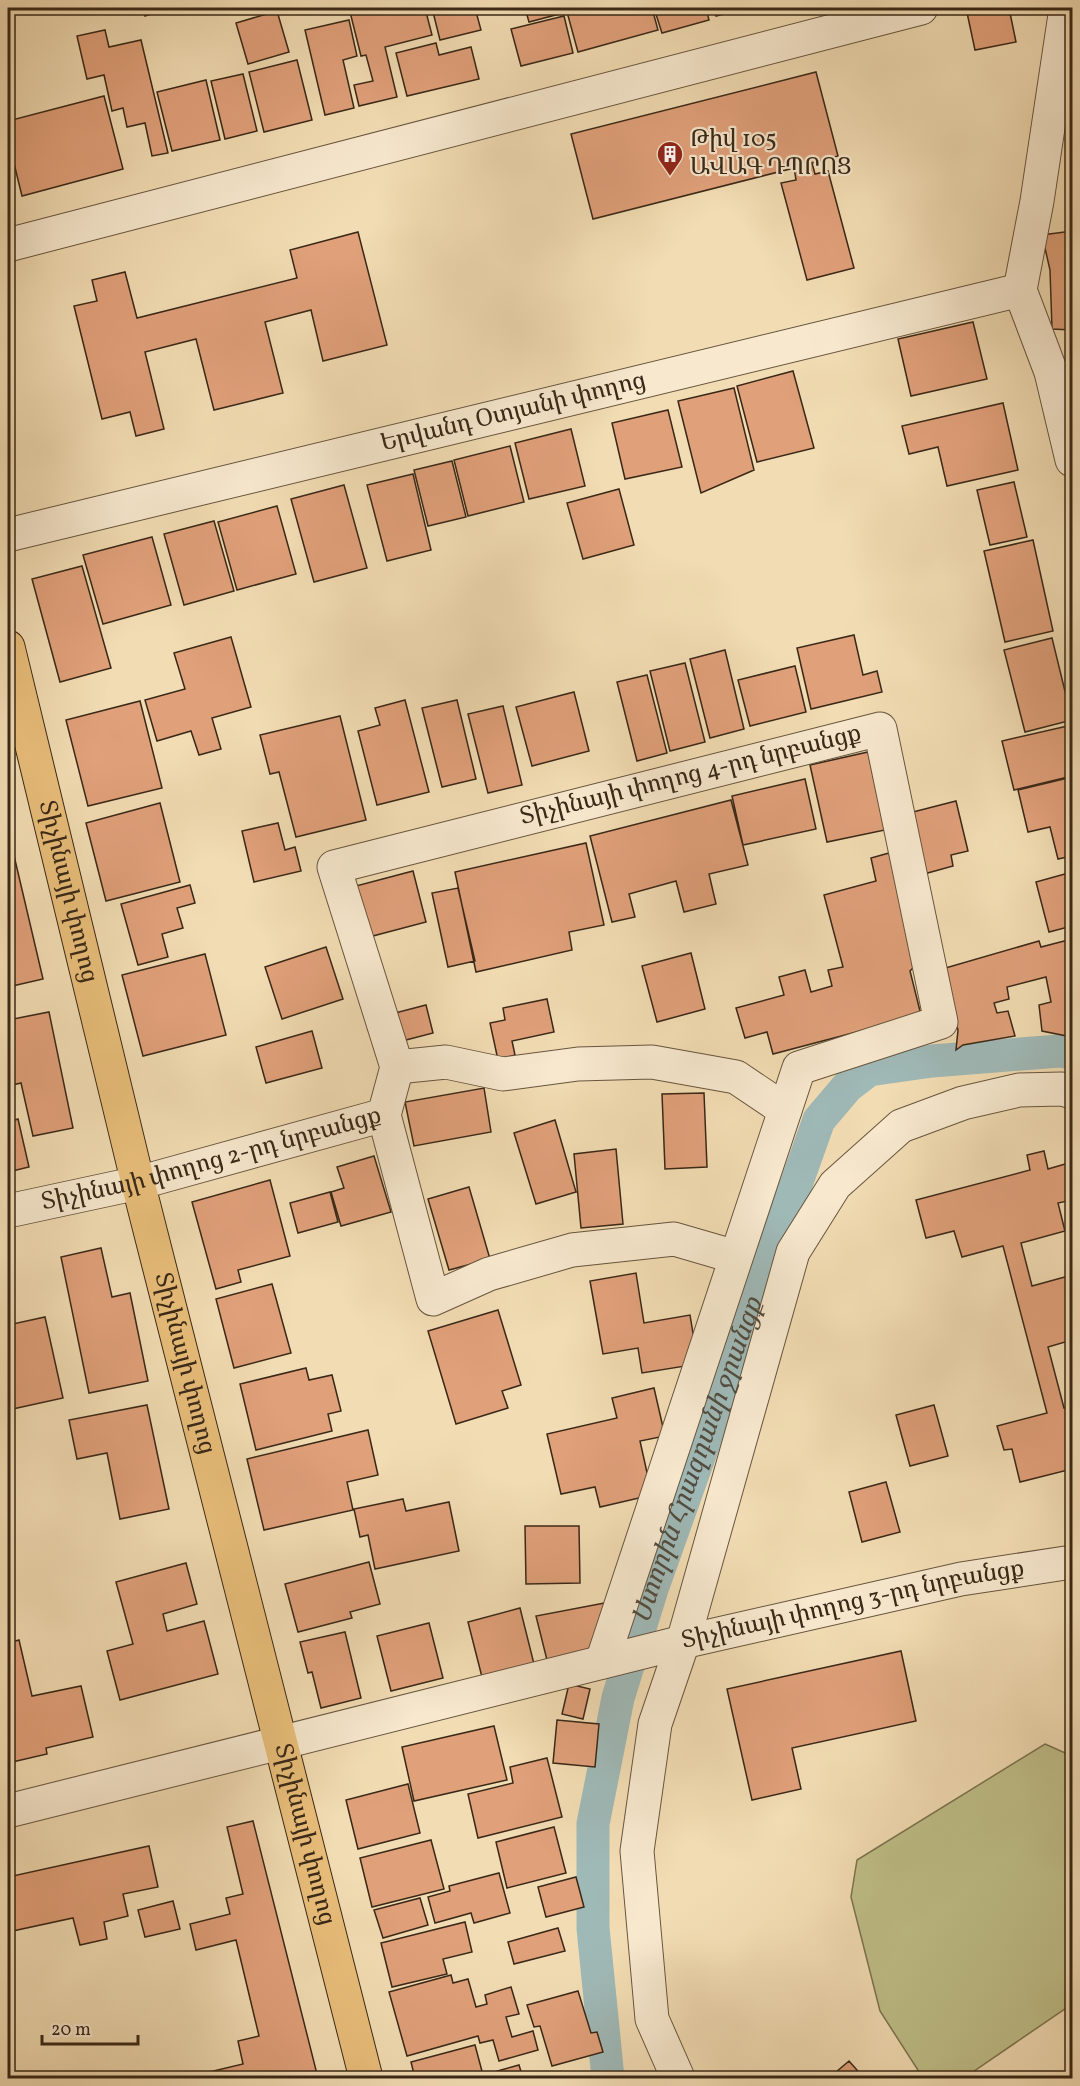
<svg xmlns="http://www.w3.org/2000/svg" width="1080" height="2086" font-family="Vollkorn,'Noto Serif Armenian',serif">
<rect width="100%" height="100%" fill="#f2dcb3"/>
<filter id="stains"><feTurbulence type="fractalNoise" baseFrequency=".00333" numOctaves="4"/><feColorMatrix values="0 0 0 0 .2 0 0 0 0 .09 0 0 0 0 .02 0 0 0 .5 -.17"/></filter>
<radialGradient id="worn" r=".72"><stop offset=".6" stop-color="#630" stop-opacity="0"/><stop offset="1" stop-color="#630" stop-opacity=".3"/></radialGradient>
<path fill="#bfbf89" stroke="#7c7450" stroke-width="1.5" d="M1045,1744L1072,1756V2004L964,2078H923L880,2011L851,1897L857,1860Z"/>
<g fill="none" stroke-linecap="round" stroke-linejoin="round">
<path stroke="#9fb9b7" stroke-width="33" id="s1" d="M608,2078L593,1928V1824L618,1698L652,1589L819,1120L847,1087L869,1070L932,1061L1059,1051L1072,1053"/>
</g>
<path fill="#e0a07a" stroke="#392817" stroke-width="1.5" d="M143,8H166V9L145,16Z
M349,8H425L432,35L385,47L397,97L359,106L354,85L373,81L366,55L361,56Z
M432,8H475L481,30L440,40Z
M525,8H652L658,30L578,52L567,12L529,22Z
M654,8H706L709,20L662,33Z
M714,8H747L716,16Z
M966,8H1009L1016,42L975,50Z
M277,11L289,52L248,64L236,23Z
M564,16L573,53L521,66L511,29Z
M349,20L357,56L343,60L354,108L325,115L305,30Z
M105,30L109,47L141,40L168,153L152,156L145,123L127,127L123,108L112,111L104,75L87,79L77,36Z
M436,43L439,55L471,47L479,79L407,96L396,53Z
M297,60L312,120L264,132L249,72Z
M816,72L838,156L812,163L815,174L828,171L854,268L807,280L781,183L796,180L794,168L593,219L571,134Z
M243,74L257,131L225,139L211,81Z
M206,80L220,140L172,151L157,92Z
M104,96L123,169L22,196L8,139V121Z
M1072,231V330L1052,329L1050,270L1042,235Z
M358,232L387,345L323,361L311,310L265,322L283,393L214,410L196,339L145,352L164,429L136,436L130,412L102,419L74,306L97,301L92,280L125,272L137,318L297,278L290,250Z
M973,322L987,379L911,396L898,339Z
M793,371L814,448L757,462L737,386Z
M734,388L754,470L701,493L678,401Z
M1003,403L1018,470L947,486L938,447L909,454L902,426Z
M668,410L682,467L625,479L612,423Z
M571,429L585,486L529,499L515,443Z
M510,446L524,502L468,516L454,460Z
M452,461L466,517L428,526L414,470Z
M413,474L431,550L387,561L367,485Z
M1014,482L1027,537L990,545L977,490Z
M344,485L367,568L314,582L291,499Z
M619,489L634,545L583,559L567,503Z
M277,506L296,574L237,590L218,522Z
M214,521L234,591L184,605L164,534Z
M152,537L171,605L103,624L83,555Z
M1033,540L1053,631L1005,642L984,551Z
M82,566L111,668L60,682L32,579Z
M854,635L863,675L877,671L882,692L811,709L797,648Z
M231,637L251,707L212,718L221,749L199,755L191,731L157,741L145,700L185,689L174,653Z
M1052,638L1072,720L1025,732L1004,650Z
M725,650L744,729L710,738L690,659Z
M685,663L705,742L670,751L650,671Z
M795,666L806,712L750,726L738,680Z
M647,675L667,753L637,761L617,682Z
M574,692L589,751L532,766L516,707Z
M405,700L429,792L377,805L358,731L380,725L375,708Z
M457,700L476,779L442,787L422,708Z
M140,701L162,788L88,806L66,720Z
M503,706L522,785L488,793L468,714Z
M340,716L366,820L296,837L279,772L270,774L260,735Z
M1072,725V776L1014,790L1002,741Z
M868,752L885,830L827,842L810,765Z
M1072,777V856L1058,859L1050,827L1028,832L1018,790Z
M805,779L816,829L743,845L732,796Z
M731,800L748,865L709,874L716,904L684,912L676,881L629,894L635,917L612,922L590,836Z
M956,801L968,851L951,855L953,866L924,874L909,813Z
M160,803L180,882L106,901L86,823Z
M278,823L285,850L295,847L301,871L254,882L242,831Z
M8,830L43,979L8,987Z
M586,843L604,925L569,932L572,950L476,972L455,872Z
M889,853L918,963L910,971L921,1015L773,1054L767,1032L745,1038L736,1008L784,995L779,977L805,970L811,992L832,986L828,970L843,967L824,895L876,881L871,858Z
M413,871L426,922L369,937L356,886Z
M1072,872V926L1049,932L1036,882Z
M190,885L195,903L177,908L183,928L162,934L168,957L138,965L121,904Z
M458,888L475,961L448,967L432,893Z
M1072,939V1037L1042,1031L1039,1005L1051,1002L1046,977L1007,987L1009,999L994,1003L997,1013L1008,1011L1015,1036L963,1045L956,1050L958,1030L942,969L1039,941L1041,947Z
M326,947L343,999L282,1019L265,967Z
M691,953L705,1009L657,1022L642,966Z
M205,954L226,1035L143,1056L122,975Z
M547,999L554,1032L512,1041L515,1055L498,1060L490,1023L505,1020L503,1008Z
M426,1005L433,1033L402,1041L395,1013Z
M49,1012L73,1128L33,1136L21,1083L8,1086V1020Z
M312,1031L322,1068L266,1083L256,1047Z
M484,1088L491,1132L414,1146L405,1102Z
M704,1093L707,1167L665,1169L662,1094Z
M18,1119L29,1167L8,1172V1122Z
M555,1120L576,1192L536,1204L514,1133Z
M616,1149L623,1224L581,1228L574,1154Z
M1044,1151L1048,1169L1072,1162V1200L1058,1203L1065,1231L1021,1243L1032,1286L1072,1275V1340L1048,1347L1064,1408L1072,1406V1469L1020,1482L1012,1449L1004,1450L997,1426L1047,1413L1003,1246L962,1257L954,1231L926,1238L916,1200L1030,1170L1027,1155Z
M374,1156L391,1212L341,1226L331,1192L344,1188L337,1167Z
M270,1180L290,1256L238,1270L241,1282L216,1289L192,1202Z
M469,1187L490,1259L449,1270L428,1199Z
M330,1192L338,1222L298,1233L290,1203Z
M101,1248L112,1297L130,1293L148,1381L89,1393L61,1257Z
M636,1273L644,1323L690,1315L698,1364L642,1373L638,1348L603,1354L590,1281Z
M272,1284L291,1353L234,1368L216,1299Z
M498,1310L521,1385L502,1391L508,1408L456,1424L428,1331Z
M45,1317L63,1398L8,1410V1325Z
M306,1368L309,1380L332,1375L341,1411L328,1414L332,1431L256,1450L240,1384Z
M654,1388L665,1436L640,1441L652,1495L600,1507L595,1487L561,1494L547,1434L617,1418L612,1398Z
M147,1405L169,1509L120,1519L107,1453L77,1459L69,1420Z
M934,1405L948,1456L910,1466L896,1415Z
M368,1430L378,1475L347,1482L353,1510L264,1530L247,1459Z
M886,1482L900,1532L862,1542L849,1492Z
M403,1499L406,1511L449,1502L459,1551L375,1569L368,1535L360,1537L354,1509Z
M525,1526H579L580,1583L526,1584Z
M369,1562L380,1604L350,1612L352,1618L298,1632L285,1584Z
M186,1563L197,1604L163,1614L167,1631L204,1621L218,1674L120,1700L107,1651L133,1644L116,1582Z
M615,1601L599,1647L547,1660L536,1616Z
M520,1608L534,1664L482,1677L468,1622Z
M429,1623L443,1678L391,1691L377,1636Z
M345,1632L361,1698L321,1708L312,1672L308,1673L300,1642Z
M19,1640L32,1696L81,1686L93,1737L46,1748L47,1754L8,1763V1643Z
M901,1651L916,1721L792,1748L801,1789L752,1800L727,1689Z
M569,1684L590,1689L583,1719L562,1714Z
M557,1720L599,1724L595,1767L553,1763Z
M494,1726L507,1780L414,1801L402,1747Z
M547,1758L562,1817L478,1838L468,1794L513,1783L510,1767Z
M408,1784L420,1833L358,1849L346,1800Z
M253,1821L318,2078H184L243,2064L238,2041L259,2036L236,1940L196,1950L190,1924L230,1914L226,1898L243,1894L227,1827Z
M554,1827L566,1873L507,1888L496,1842Z
M431,1840L444,1889L372,1907L360,1858Z
M149,1846L158,1887L123,1894L128,1916L104,1922L107,1939L80,1945L73,1918L8,1932V1877Z
M499,1873L510,1913L474,1923L471,1913L435,1923L428,1897L450,1891L449,1886Z
M576,1877L584,1907L546,1917L538,1887Z
M420,1898L428,1925L383,1938L374,1910Z
M173,1901L180,1929L145,1937L138,1910Z
M465,1922L472,1952L443,1959L447,1974L392,1987L381,1943Z
M558,1928L565,1951L514,1964L508,1942Z
M451,1975L453,1983L468,1979L476,2007L487,2004L485,1995L511,1987L519,2014L506,2017L512,2037L533,2031L538,2050L499,2061L493,2040L480,2043L478,2036L407,2056L389,1992Z
M578,1991L591,2033L597,2032L603,2052L552,2066L540,2026L534,2027L527,2005Z
M475,2045L483,2075L519,2065L523,2078H415L411,2062Z
M849,2061L864,2078H829Z"/>
<g fill="none" stroke-linecap="round" stroke-linejoin="round">
<g stroke="#67553e" stroke-width="35">
<g id="minor">
<path d="M8,245L921,8"/>
<path d="M1020,290L1037,201L1066,8"/>
<path id="s2" d="M8,535L1020,290L1051,372L1072,460"/>
<path d="M397,1067L446,1062L503,1074L578,1064L652,1062L736,1077L785,1110"/>
<path id="s3" d="M8,1211L138,1183L384,1115"/>
<path d="M602,1662L799,1068L941,1022L880,729L334,867L397,1067L384,1115L433,1299L489,1274L572,1250L674,1239L736,1257"/>
<path id="s4" d="M8,1811L683,1642L961,1579L1072,1562"/>
<path d="M678,2078L652,2019L637,1851L655,1724L683,1642L793,1252L835,1185L901,1126L963,1103L1019,1090L1062,1089L1072,1092"/>
</g>
</g>
<g stroke="#392817" stroke-width="35">
<g id="major">
<path id="s5" d="M8,647L138,1183L366,2078"/>
</g>
</g>
<use href="#minor" stroke="#f7e8ce" stroke-width="33"/>
<use href="#major" stroke="#e9be7a" stroke-width="33"/>
</g>
<defs>
<g id="building-pin" transform="scale(1.35)"><path d="M0 17L-7.5 6A9.5 9.5 0 1 1 7.5 6Z" fill="#8f2418" stroke="#f7e8ce"/><path d="M-4-6H4V6H1V3H-1V6H-4ZM-2.5-4.3h1.7v1.8h-1.7ZM.8-4.3h1.7v1.8H.8ZM-2.5-1h1.7V.8h-1.7ZM.8-1h1.7V.8H.8Z" fill="#fff"/></g>
</defs>
<g fill-rule="evenodd">
<use href="#building-pin" x="670" y="154"/>
</g>
<g text-anchor="middle" dominant-baseline="central" stroke-width="4.5" stroke-linejoin="round" paint-order="stroke">
<g font-size="24" fill="#392817" stroke="#f7e8ce" text-anchor="start">
<text x="690" y="140">Թիվ 105<tspan x="690" dy="28">ԱՎԱԳ ԴՊՐՈՑ</tspan></text>
</g>
<g font-size="24" fill="#392817" stroke="#f7e8ce">
<text stroke="none"><textPath href="#s2" startOffset="520">Երվանդ Օտյանի փողոց</textPath></text>
<text transform="translate(691 776) rotate(-14)">Տիչինայի փողոց 4-րդ նրբանցք</text>
<text stroke="none"><textPath href="#s5" startOffset="252">Տիչինայի փողոց</textPath></text>
<text stroke="none"><textPath href="#s3" startOffset="210">Տիչինայի փողոց 2-րդ նրբանցք</textPath></text>
<text stroke="none"><textPath href="#s5" startOffset="738">Տիչինայի փողոց</textPath></text>
<text stroke="none"><textPath href="#s4" startOffset="870">Տիչինայի փողոց 3-րդ նրբանցք</textPath></text>
<text stroke="none"><textPath href="#s5" startOffset="1224">Տիչինայի փողոց</textPath></text>
</g>
<g font-size="26" font-style="italic" fill="#524c3f" stroke="#f7e8ce">
<text stroke="none"><textPath href="#s1" startOffset="634">Ստորին Հրազդանի ջրանցք</textPath></text>
</g>
</g>
<rect width="1080" height="2086" fill="none" stroke="#f2dcb3" stroke-width="30"/>
<rect x="9" y="9" width="1062" height="2068" fill="none" stroke="#392817" stroke-width="3"/>
<rect x="15" y="15" width="1050" height="2056" fill="none" stroke="#392817" stroke-width="1.5"/>
<path d="M42 2035v9h96v-9" fill="none" stroke="#392817" stroke-width="3"/>
<text x="51" y="2035" font-size="18" fill="#392817" stroke="#f7e8ce" stroke-width="4.5" paint-order="stroke">20 m</text>
<rect width="100%" height="100%" filter="url(#stains)"/>
<rect width="100%" height="100%" fill="url(#worn)"/>
</svg>
